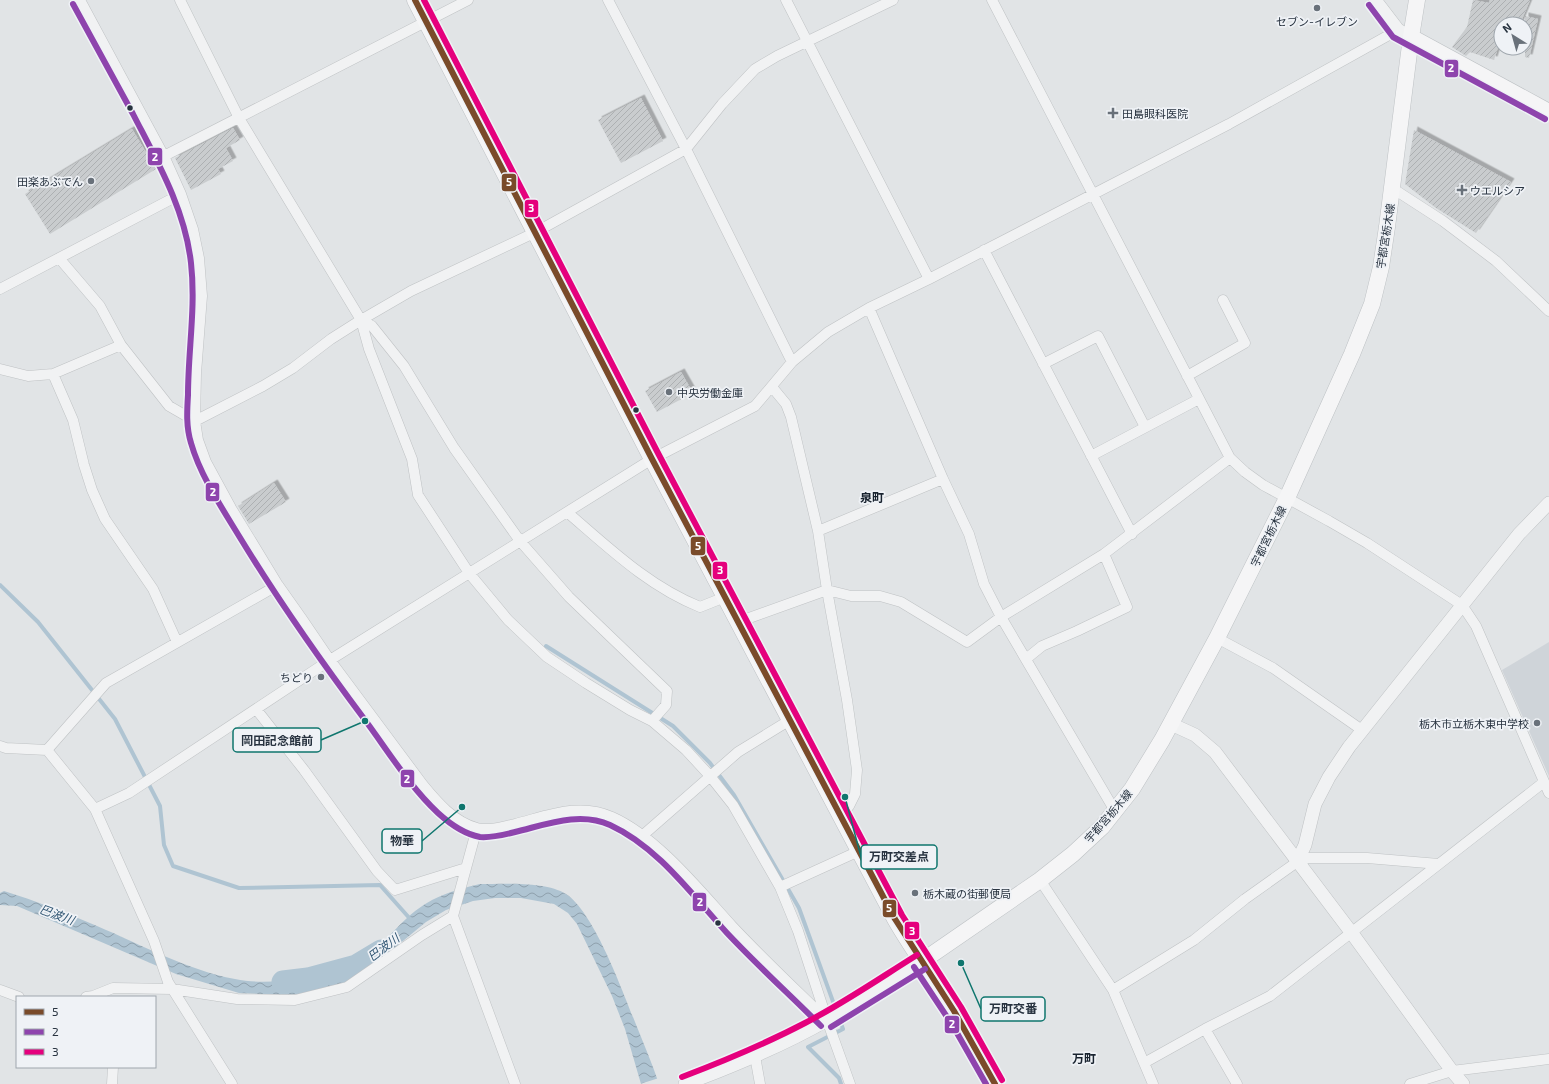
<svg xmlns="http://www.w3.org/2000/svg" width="1549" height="1084" font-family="'Exo 2','Noto Sans JP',sans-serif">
<defs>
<pattern id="water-waves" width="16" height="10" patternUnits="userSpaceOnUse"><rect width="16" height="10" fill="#afc4d2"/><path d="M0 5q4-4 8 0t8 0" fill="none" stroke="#8ea0ac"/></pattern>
<pattern id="building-hatch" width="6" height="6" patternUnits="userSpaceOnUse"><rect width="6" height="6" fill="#c9ccce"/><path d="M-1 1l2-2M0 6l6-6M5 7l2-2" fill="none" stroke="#adb0b2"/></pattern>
<filter id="shadow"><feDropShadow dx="3.5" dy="-3.5" stdDeviation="0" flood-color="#0004"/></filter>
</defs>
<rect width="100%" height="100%" fill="#e1e4e6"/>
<path fill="#cfd4d9" d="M1549,642V776L1502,670Z"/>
<path fill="url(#water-waves)" d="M480,884C503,884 546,881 566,894C594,912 622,990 635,1022C643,1042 652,1063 659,1084H641L625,1029L612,996L577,924L568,913L554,904L521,898H495L473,901L446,910L426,922L369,969L346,984L317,993L280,995L239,993L176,974L17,906L0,905V893L4,891C36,901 67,913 97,926C142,945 187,970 235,979C258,984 281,981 305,979C320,977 337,977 352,970C356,967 360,963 363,960C379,947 392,932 407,918C430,897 451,891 480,884Z"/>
<path fill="#e1e4e6" d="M659,1078L661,1084H640Z"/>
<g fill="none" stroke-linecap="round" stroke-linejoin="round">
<path stroke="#afc4d2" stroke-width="4" d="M0,585L38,622L115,719L160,806L164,845L173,866L239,888L380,885L412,921
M546,646L673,726L710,763L734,795L799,908L843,1029L808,1047L839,1078L841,1084"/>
<path stroke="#afc4d2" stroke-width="23" d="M283,982L308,979L356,966L381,951"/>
</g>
<path fill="url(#building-hatch)" filter="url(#shadow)" d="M1473,0L1489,3L1490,0H1530L1520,24H1501V44H1499L1494,60L1470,52L1466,56L1452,47L1467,27Z
M1525,16L1538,19L1529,58L1525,57Z
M641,98L663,141L621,163L598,120Z
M233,128L240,140L226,148L233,161L218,169L221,174L191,190L175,158Z
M132,129L156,169L50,234L25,194Z
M1414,130L1511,182L1476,233L1436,208L1405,184Z
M681,372L693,393L657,412L645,391Z
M274,483L286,502L249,524L238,506Z"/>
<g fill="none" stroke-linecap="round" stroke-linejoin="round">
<g stroke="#bfc2c4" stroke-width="11">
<path id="minor" d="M80,0L164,156L181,194L193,229L199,258L202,296L196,373L195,421L198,440L206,462L231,508L278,585L302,619L330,660L423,785C437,802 454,822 477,828C489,831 503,827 515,824C547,816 580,802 612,817C657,837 700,891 732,926C763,959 795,989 827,1020
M180,0L239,118L361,320L411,291L536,232L686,149L722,104L755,69L777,56L893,0
M608,0L686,149L792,362
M786,0L929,279
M992,0L1230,458L1245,472L1263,485L1329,521L1367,543L1462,605L1476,626L1549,793
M164,156L468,0
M1392,188L1443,221L1496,261L1549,311
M984,250L1132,534
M59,258L100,306L121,345L169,406L195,421L263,386L293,368L331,339L361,320
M0,289L181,194
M869,308L943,479L969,534L984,584L1001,617L1115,811
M361,320L369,349L412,459L418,495L469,573L508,620L547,657L586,683L630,710L652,721L686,750L710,776L733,805L780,887L798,931L827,1020L850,1084
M361,320L372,326L404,366L454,448L520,541L569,597L667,691L666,705L652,721
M1043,364L1098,336L1145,427
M0,369L28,376L53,374L121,345
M53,374L73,420L84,465L92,490L105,519L153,589L177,642
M1187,376L1245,343L1223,300
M772,387L786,404L791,417L818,531L827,590L847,700L857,770L855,794L849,806L841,814
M1091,456L1199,399
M567,512C609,548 648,586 700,607L725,597
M818,531L943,479
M738,622L827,590L851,596H880L901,602L967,642L1001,617L1104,554L1230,458
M1217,638L1273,668L1362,730
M1026,659L1042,646L1077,631L1127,607L1104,554
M256,709L304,770L377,871L395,890L466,868
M0,746L6,748L47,750L95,809L154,941L168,982L232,1084
M47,750L106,683L278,585
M95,809L129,793L330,660L652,459L755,406L792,362L828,332L869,308L929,279L1229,124L1398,30
M477,828L453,916L515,1084
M642,836L738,752L790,720
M1040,880L1113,990L1153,1084
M780,887L859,851
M0,990L19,997
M1113,990L1194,940L1245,899L1297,862L1308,858H1367L1439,864
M86,997L93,996L113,988L172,989L237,999L295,1000L347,987L422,935L453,916
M1205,1029L1237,1084
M755,1056L760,1084
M1144,1063L1205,1029L1270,996L1544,782
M112,1084L113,1067
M1410,1084L1452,1071L1549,1059"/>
</g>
<g stroke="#bfc2c4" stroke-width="14">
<path id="tertiary" d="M1375,0L1398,30L1411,37
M1171,724L1195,735L1215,752L1351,932L1452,1071L1463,1084
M1297,862L1305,845L1315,804L1329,777L1349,747L1519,534L1549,503
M685,1084C733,1066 782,1046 827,1020C859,1002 890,981 921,962"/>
</g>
<g stroke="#bdc1c4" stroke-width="17">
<path id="primary" d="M415,0L652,459L895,919C911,947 930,973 948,1001C965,1028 980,1056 995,1084
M1411,37L1549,112
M921,962L1040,880L1073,854L1102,827L1132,789L1162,740L1217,638L1287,498L1352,354L1372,304L1381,267L1387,227L1411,37L1417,0"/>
</g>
<use href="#minor" stroke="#f1f2f3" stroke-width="10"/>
<use href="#tertiary" stroke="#f1f2f3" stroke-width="13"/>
<use href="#primary" stroke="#f5f5f6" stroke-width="16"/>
<g stroke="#eff2f6" stroke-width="9">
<path id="bus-1" d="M415,0L652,459L895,919L954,1011L995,1084"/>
</g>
<g stroke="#eff2f6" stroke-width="9">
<path id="bus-2" d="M73,4C93,41 113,78 133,114C157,161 185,209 191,263C196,307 188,351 188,395C187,411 186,427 191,443C200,475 222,508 239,536C278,600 320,660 365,720C388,751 410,787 438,813C450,824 464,834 480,837C492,838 503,835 515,832C545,825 579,811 610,825C658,847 692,895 727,933C757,965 790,995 821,1026
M1369,5L1393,37L1545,119
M914,967L953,1026L986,1084
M831,1027L925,969"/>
</g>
<g stroke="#eff2f6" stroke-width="9">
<path id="bus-3" d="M424,0L659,455L902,915L961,1007L1002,1080
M682,1077C724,1061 765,1044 805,1023C844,1003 880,978 917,955"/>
</g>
<use href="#bus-1" stroke="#7a4b2a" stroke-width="6"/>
<use href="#bus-2" stroke="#8e44ad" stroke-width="6"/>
<use href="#bus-3" stroke="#e5007d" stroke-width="6"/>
</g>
<g fill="#69717a" stroke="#eff2f6" stroke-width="1.5">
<circle cx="1317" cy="8" r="4"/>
<path d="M1111 107h4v4h4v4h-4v4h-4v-4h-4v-4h4z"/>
<circle cx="91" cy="181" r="4"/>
<path d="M1460 184h4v4h4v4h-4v4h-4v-4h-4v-4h4z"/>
<circle cx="669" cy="392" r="4"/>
<circle cx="321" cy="677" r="4"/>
<circle cx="1537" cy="723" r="4"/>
<circle cx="915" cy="893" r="4"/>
</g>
<g fill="#283340" stroke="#eff2f6" stroke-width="1.5">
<circle cx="130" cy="108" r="3.5"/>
<circle cx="636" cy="410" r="3.5"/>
<circle cx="718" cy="923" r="3.5"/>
</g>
<g text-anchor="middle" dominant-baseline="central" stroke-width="3.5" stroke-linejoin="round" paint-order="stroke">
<g font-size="11" fill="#283340" stroke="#eff2f6" text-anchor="start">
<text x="1317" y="21" text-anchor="middle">セブン-イレブン</text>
<text x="1122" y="113">田島眼科医院</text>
<text x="83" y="181" text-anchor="end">田楽あぶでん</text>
<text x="1470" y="190">ウエルシア</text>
<text x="677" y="392">中央労働金庫</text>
<text x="313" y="677" text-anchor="end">ちどり</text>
<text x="1529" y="723" text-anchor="end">栃木市立栃木東中学校</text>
<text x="923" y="893">栃木蔵の街郵便局</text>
</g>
<g font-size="11" fill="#283340" stroke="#eff2f6">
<text transform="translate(1385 236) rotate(-81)">宇都宮栃木線</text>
<text transform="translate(1268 536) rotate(-64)">宇都宮栃木線</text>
<text transform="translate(1108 816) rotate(-49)">宇都宮栃木線</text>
</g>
<g font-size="12" font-weight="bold" fill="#1a2430" stroke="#eff2f6">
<text x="872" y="497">泉町</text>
<text x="1084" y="1058">万町</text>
</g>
<g font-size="12" font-style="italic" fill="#325774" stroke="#eff2f6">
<text transform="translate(57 914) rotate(20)">巴波川</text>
<text transform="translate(383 947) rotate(-37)">巴波川</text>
</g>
</g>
<path fill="none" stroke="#0f766e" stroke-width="1.5" d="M365 721L321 740M462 807L422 841M845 797L861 857M961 963L981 1009"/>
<g fill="#0f766e" stroke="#eff2f6" stroke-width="1.5">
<circle cx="365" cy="721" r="4"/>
<circle cx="462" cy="807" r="4"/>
<circle cx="845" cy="797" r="4"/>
<circle cx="961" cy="963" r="4"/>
</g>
<g fill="#eff2f6" stroke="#0f766e" stroke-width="1.5">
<rect x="233" y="728" width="88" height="24" rx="4"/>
<rect x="382" y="829" width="40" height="24" rx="4"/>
<rect x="861" y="845" width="76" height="24" rx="4"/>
<rect x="981" y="997" width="64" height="24" rx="4"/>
</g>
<g font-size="12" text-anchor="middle" font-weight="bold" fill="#283340">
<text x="277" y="745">岡田記念館前</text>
<text x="402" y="845">物華</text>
<text x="899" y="861">万町交差点</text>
<text x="1013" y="1013">万町交番</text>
</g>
<g stroke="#eff2f6" stroke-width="1.5">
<rect x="1444" y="59" width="15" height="19" rx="4" fill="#8e44ad"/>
<rect x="147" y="147" width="16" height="19" rx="4" fill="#8e44ad"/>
<rect x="501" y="173" width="16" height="19" rx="4" fill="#7a4b2a"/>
<rect x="524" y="199" width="15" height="19" rx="4" fill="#e5007d"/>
<rect x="205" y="482" width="15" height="20" rx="4" fill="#8e44ad"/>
<rect x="690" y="536" width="16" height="20" rx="4" fill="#7a4b2a"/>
<rect x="712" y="561" width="16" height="19" rx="4" fill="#e5007d"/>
<rect x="400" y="769" width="15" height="19" rx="4" fill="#8e44ad"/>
<rect x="692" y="892" width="15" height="20" rx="4" fill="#8e44ad"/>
<rect x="882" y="899" width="15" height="19" rx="4" fill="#7a4b2a"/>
<rect x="904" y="921" width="16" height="19" rx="4" fill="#e5007d"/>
<rect x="944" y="1015" width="16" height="19" rx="4" fill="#8e44ad"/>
</g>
<g font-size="11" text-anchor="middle" font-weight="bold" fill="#fff">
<text x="1451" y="72">2</text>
<text x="155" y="161">2</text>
<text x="509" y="186">5</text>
<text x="531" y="212">3</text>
<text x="213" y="496">2</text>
<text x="698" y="550">5</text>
<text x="720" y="574">3</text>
<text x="407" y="783">2</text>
<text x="700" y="906">2</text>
<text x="889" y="912">5</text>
<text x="912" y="935">3</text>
<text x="952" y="1028">2</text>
</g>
<rect x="16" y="996" width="140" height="72" fill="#eff2f6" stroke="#9fa6ad"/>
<rect x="24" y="1009" width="20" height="6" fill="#7a4b2a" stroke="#9fa6ad"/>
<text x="52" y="1016" font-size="12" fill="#283340">5</text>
<rect x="24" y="1029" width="20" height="6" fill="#8e44ad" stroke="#9fa6ad"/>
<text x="52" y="1036" font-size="12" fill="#283340">2</text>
<rect x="24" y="1049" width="20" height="6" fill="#e5007d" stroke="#9fa6ad"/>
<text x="52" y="1056" font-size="12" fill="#283340">3</text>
<g transform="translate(1513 36) rotate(323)"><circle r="19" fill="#eff2f6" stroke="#9fa6ad"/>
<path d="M0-3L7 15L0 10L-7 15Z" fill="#69717a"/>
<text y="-6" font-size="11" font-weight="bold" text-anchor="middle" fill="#283340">N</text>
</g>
</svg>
